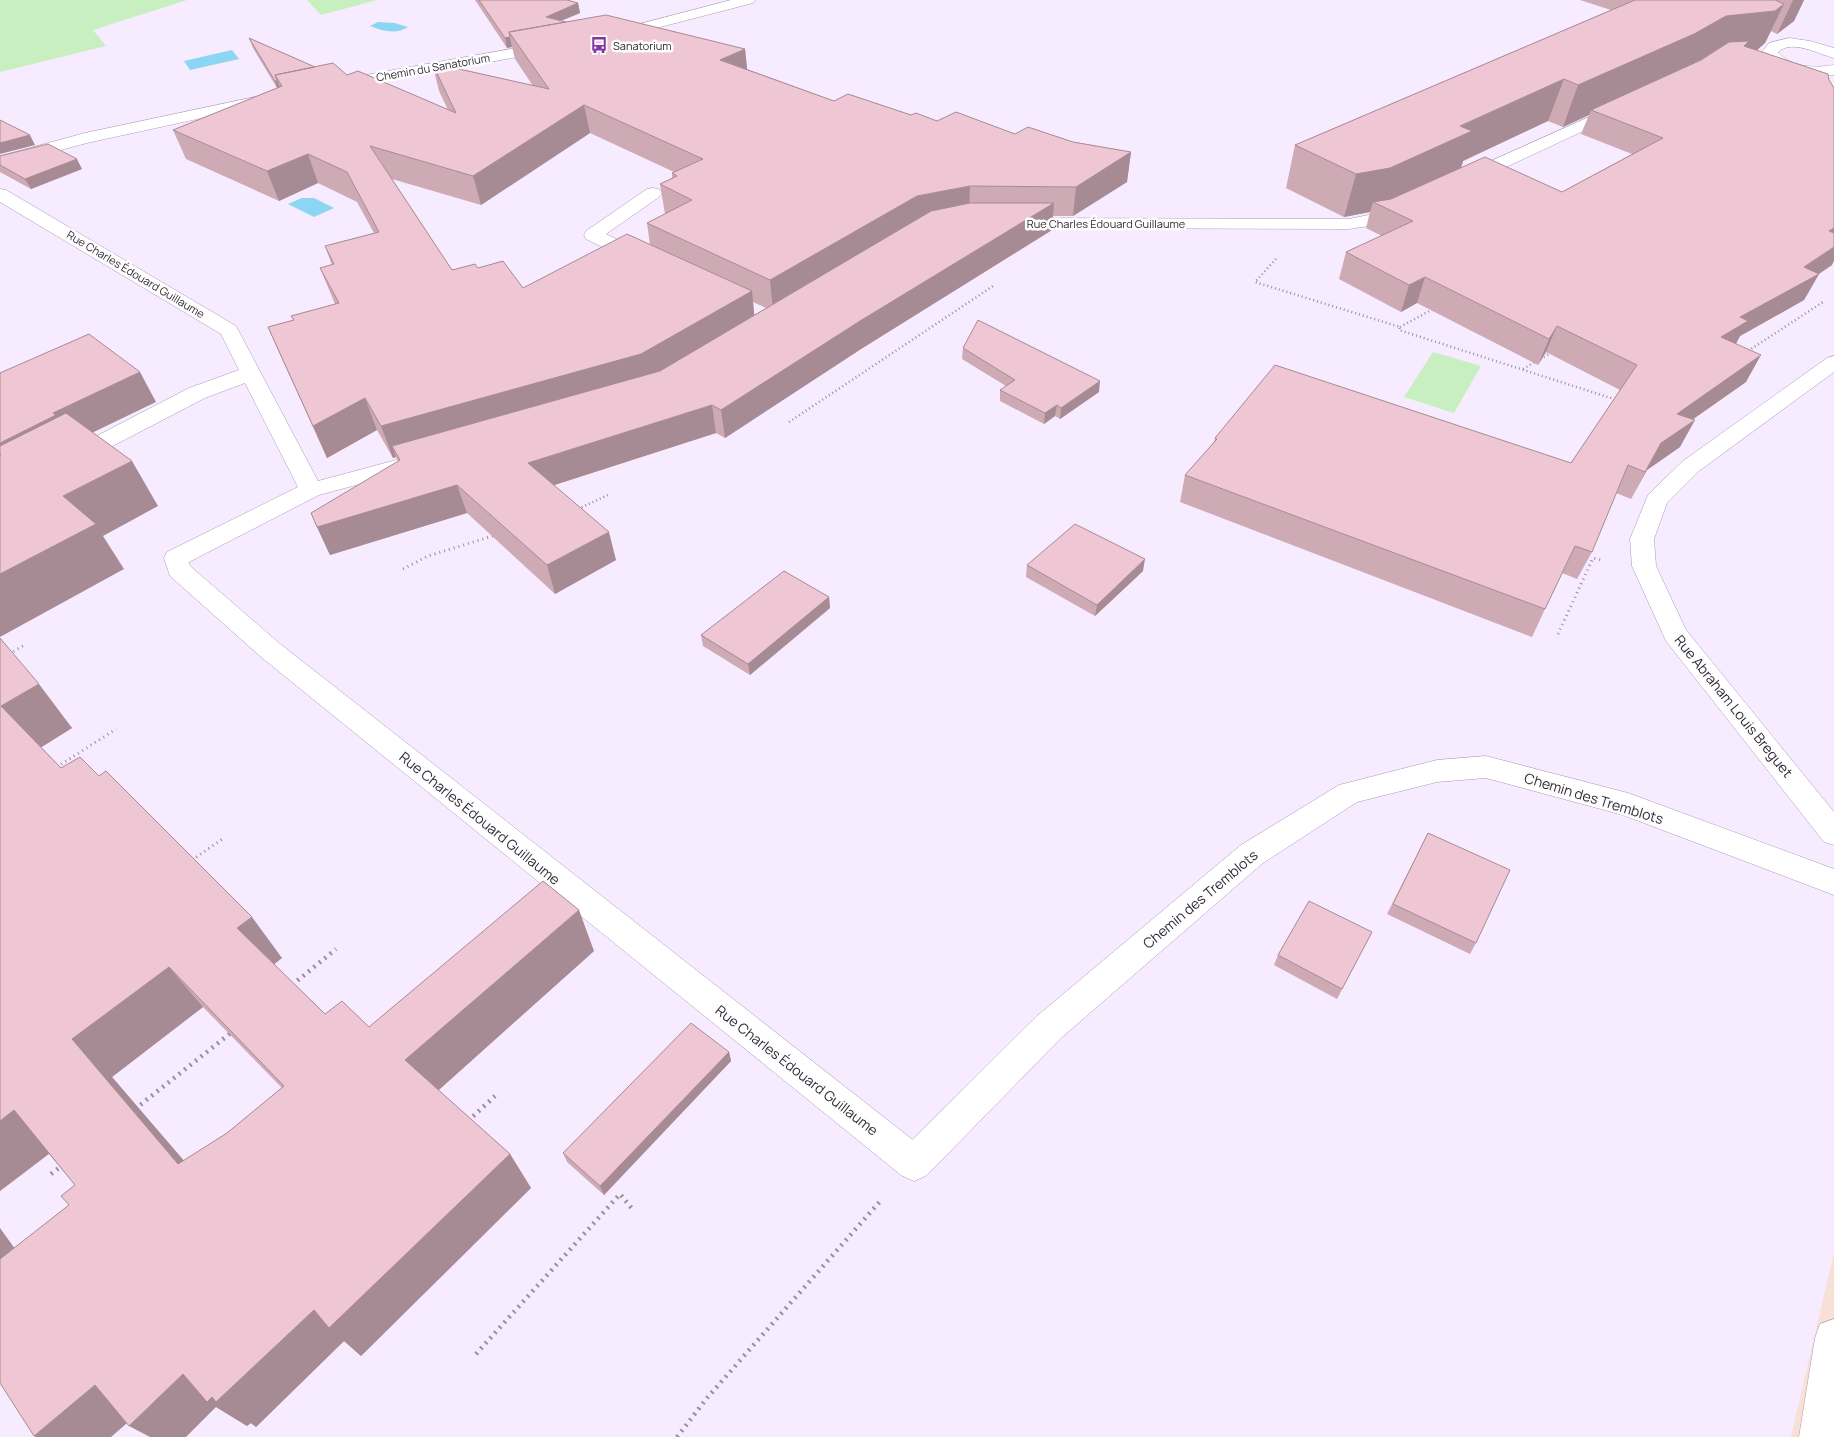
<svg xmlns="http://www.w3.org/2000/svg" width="1834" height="1437" font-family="Manrope,sans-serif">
<rect width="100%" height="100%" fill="#f7ebff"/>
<path fill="#f9e0d7" d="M1834,1252V1437H1791Z"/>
<path fill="#c7efc0" d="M0,0H187L93,30L106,46L0,72Z
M307,0H377L321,15Z
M1433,352L1481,366L1454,413L1404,397Z"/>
<path fill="#8bd6f2" d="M378,22L395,23L408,27C396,35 383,31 370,26Z
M232,50L239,59L190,70L184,61Z
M302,198H314L334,208L314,217L288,204Z"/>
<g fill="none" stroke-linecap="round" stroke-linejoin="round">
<g stroke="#ab99b8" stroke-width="1">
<path id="service" d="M653,188L659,189L662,193L659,197L606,234L648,255L650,259L648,263L641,265L634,263L586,239L584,235L586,231L647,189Z
M1486,756L1628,793L1834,869V895L1623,815L1486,778L1437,782L1357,802L1263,863L1061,1038L927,1175L914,1181L901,1175L896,1163L901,1151L1037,1016L1241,845L1339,785L1437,760Z"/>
</g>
<g stroke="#ab99b8" stroke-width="1">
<path id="minor" d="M731,0H755L753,3L614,39L609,38L607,35L609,32Z
M1789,38L1810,41L1834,48V58C1818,54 1792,39 1778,52C1791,68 1815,68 1834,65V75C1809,78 1778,74 1762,52L1769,43Z
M550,42L555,44L558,47L555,50L338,90L332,88L330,85L332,82L338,80Z
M269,94L275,96L277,99L275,102L87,143L0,166V156L85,133Z
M1620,103L1626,105L1628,108L1626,111L1472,183L1466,184L1460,183L1457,179L1460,175Z
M0,189L6,190L236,326L318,481L415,455L423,457L426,462L423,467L319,495L189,562L190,566L279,643L927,1151L932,1163L927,1175L914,1181L901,1175L261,657L170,576L164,558L167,552L298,487L245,383L205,398L78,464L70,466L62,464L59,459L62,454L189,388L239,370L221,334L0,202Z
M1402,204L1408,205L1411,209C1401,224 1366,226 1349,229L1015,228L1009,227L1006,223L1009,219L1015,218L1349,219L1378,213Z
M1834,356V372L1699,471L1667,503L1654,539L1656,566L1686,630L1834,812V845L1824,842L1666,641L1632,566L1630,539L1648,495L1683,461L1827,358Z
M1834,1319V1437H1799L1815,1338L1820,1324Z"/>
</g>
<path stroke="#998f9f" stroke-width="2.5" stroke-dasharray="1 3" stroke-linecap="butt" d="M1276,259L1255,282L1400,327L1399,330L1617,400
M1400,327L1435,308
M1748,351L1823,302
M1523,369L1552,352
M789,422L993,286
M578,509L608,495"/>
<path stroke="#998f9f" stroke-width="3" stroke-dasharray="1 4" stroke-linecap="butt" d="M403,569L428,556L496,535
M1558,634L1593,558L1602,560
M9,654L23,646
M57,767L116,729
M192,860L224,838"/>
<path stroke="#998f9f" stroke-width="4.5" stroke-dasharray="2 5" stroke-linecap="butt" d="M292,985L336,949
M135,1109L232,1032
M468,1121L495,1096
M51,1174L63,1165
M476,1354L620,1194L634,1211
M677,1437L707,1398L882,1199"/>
<use href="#service" fill="#fff" fill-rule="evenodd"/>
<use href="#minor" fill="#fff" fill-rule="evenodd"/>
</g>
<path fill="#ceaab5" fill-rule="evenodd" d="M475,0H567L578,3L580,13L561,21L745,49L747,69L834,101L911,115L937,121L1015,134L1073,142L1131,152L1127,182L1073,216H1053L1052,230L861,349L725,438L716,433L554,485L616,560L555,594L467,513L330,555L317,527L398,461L396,457L393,458L377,430L327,458L282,359L268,327L293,320L291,316L335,304L320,268L332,265L325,246L374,233L357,202L318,183L279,201L186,159L173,130L277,88L253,48L249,38L315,67L347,75L448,110L439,91L432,63L533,86L515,59L512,47L507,48ZM590,133L674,172L672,173V178L660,184L665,214L647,223L650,245L523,288L478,268L452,270L392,179L481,205ZM753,302L766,308L754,315Z
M1580,0H1804L1794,21L1777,34L1771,31L1765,43L1757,50L1832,265L1819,274L1804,300L1740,336L1736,344L1746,382L1693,419L1680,447L1647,470L1631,499L1616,493L1592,552L1577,579L1562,573L1545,609L1532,637L1180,502L1185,475L1214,442L1215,438L1571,463L1620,390L1546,352L1538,365L1417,303L1401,312L1339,279L1346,252L1382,236L1366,228L1370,212L1344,217L1286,188L1295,145L1611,10ZM1589,115L1581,134L1632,154L1562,192L1461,168L1463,161L1548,121L1563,127Z
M0,156L82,169L31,189L0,172Z
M963,348L1099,392L1060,419L1055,416L1044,424L1000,401V390L1006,386L962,359Z
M1027,565L1143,571L1095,616L1026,577Z
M829,597L830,608L750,675L703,646L701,635Z
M0,638L72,728L41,747L61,768L282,958L274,964L325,1014L369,1027L594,951L438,1090L510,1154L531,1188L361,1356L344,1341L256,1427L251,1423L247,1426L216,1407L127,1423L14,1248L69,1205L75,1185L49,1154L0,1191ZM203,1007L282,1088L227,1133L184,1161L112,1077Z
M1428,833L1476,943L1470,954L1387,914Z
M1372,932L1337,999L1274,965L1278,955Z
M729,1052L731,1061L604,1195L567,1162L563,1153Z"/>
<path fill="#a78b94" d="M1793,0H1804L1794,21L1777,34Z
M578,3L580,13L548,26L546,17Z
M1784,4L1765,43L1756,51L1677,74L1591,110L1589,115L1563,127L1578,85L1726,16Z
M510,37L512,47L507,48L505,38Z
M745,49L748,77L720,60Z
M1564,79L1548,121L1463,161L1459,174L1385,208L1373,202L1370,212L1344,217L1356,174Z
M277,80L281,90H278L275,81Z
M584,105L590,133L481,205L473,176Z
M30,135L35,145L0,154V143Z
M1131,152L1127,182L1073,216L1076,187Z
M308,154L318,183L279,201L267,171Z
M77,159L82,169L31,189L25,179Z
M970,186L969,216L773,311L770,280L917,196Z
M1054,203L1052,230L861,349L725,438L721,410L860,321Z
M1834,228V244L1829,231Z
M1834,247V261L1832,265L1814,277L1819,274L1804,300L1740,336L1734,347L1721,337L1740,317L1804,267Z
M1425,277L1417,303L1401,312L1409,285Z
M752,291L755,322L647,385L392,446L396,457L393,458L381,426Z
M1557,326L1546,352L1538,365L1549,339Z
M1761,355L1746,382L1662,441L1677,414Z
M140,372L156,402L73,442L0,453V443L53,413Z
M1100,381L1099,392L1060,419L1061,408Z
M365,398L377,430L327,458L313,426Z
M712,405L716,433L536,491L528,463Z
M1057,405L1055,416L1044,424L1045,413Z
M1695,420L1680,447L1647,470L1631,499L1661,443Z
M132,461L158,506L103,536L124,569L0,637V574L63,496Z
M457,485L467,513L330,555L317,527Z
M609,532L616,560L555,594L547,565Z
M1145,559L1143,571L1095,616L1097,605Z
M829,597L830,608L750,675L748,664Z
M39,684L72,728L37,750L1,706Z
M579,910L594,951L430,1098L405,1060Z
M252,917L282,958L268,969L237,928Z
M169,967L203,1007L112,1077L216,1198L178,1164L72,1039Z
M729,1052L731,1061L604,1195L600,1186Z
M14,1110L59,1146L0,1191V1121Z
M510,1154L531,1188L361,1356L344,1341L256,1427L251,1423L247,1426L216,1407L186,1437H150L129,1426L183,1374L314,1310Z
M0,1228L46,1292L0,1263Z
M95,1385L141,1411L111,1437H36L34,1436Z"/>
<path fill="#efc6d3" stroke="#a78b94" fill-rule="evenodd" d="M479,0H567L578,3L546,17L566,22L509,32L510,37L505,38Z
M1635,0H1775L1784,4L1775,11L1726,16L1694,34L1578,85L1564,79L1460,126L1472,131L1390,168L1356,174L1295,145Z
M606,15L745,49L720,60L834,101L848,94L911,115L916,113L937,121L956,112L1015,134L1028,127L1073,142L1131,152L1076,187L970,186L917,196L770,280L647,223L692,200L660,184L677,176L672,173L703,159L584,105L473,176L370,146L452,270L475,264L478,268L503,261L523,288L627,234L752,291L641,354L381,426L365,398L313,426L268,327L294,320L291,316L339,303L320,268L334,264L325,246L379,232L347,172L308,154L267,171L173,130L282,86L275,75L333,63L347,75L358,71L456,113L432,63L549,89L509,32Z
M249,38L315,67L275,75L277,80L275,81Z
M1749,41L1744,46L1828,74L1829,80L1834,88V228L1829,231L1834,233V247L1804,267L1819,274L1740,317L1748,321L1721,337L1761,355L1677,414L1695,420L1661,443L1645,472L1628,465L1592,552L1575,546L1545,609L1185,475L1217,439L1215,438L1275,365L1571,463L1637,365L1557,326L1549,339L1425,277L1409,285L1346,252L1413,221L1373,202L1391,199L1485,157L1562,192L1663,138L1591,110L1701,60L1729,42Z
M0,120L30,135L0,143Z
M48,144L77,159L25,179L0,165V156Z
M970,203H1054L860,321L721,410L712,405L528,463L609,532L547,565L457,485L317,527L311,513L400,460L392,446L660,371L931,211Z
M978,320L1100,381L1061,408L1057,405L1045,413L1000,390L1015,380L963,348Z
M89,334L140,372L53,413L56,415L0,443V373Z
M66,413L132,461L63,496L96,524L0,574V455H1L0,453V446Z
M1075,524L1145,559L1097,605L1027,565Z
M784,571L829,597L748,664L701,635Z
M0,638L39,684L1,706L61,768L80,757L99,776L106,771L252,917L237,928L325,1014L342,1001L369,1027L543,881L579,910L405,1060L510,1154L329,1328L314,1310L216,1402L212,1397L207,1402L183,1374L129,1426L95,1385L34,1436L0,1383V1259L69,1205L61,1196L75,1185L14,1110L0,1121ZM169,967L284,1086L227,1133L178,1164L72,1039Z
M1428,833L1510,870L1476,943L1393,904Z
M1309,901L1372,932L1342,989L1278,955Z
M691,1023L729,1052L600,1186L563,1153Z"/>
<defs>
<g id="bus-bare" transform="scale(1.35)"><path d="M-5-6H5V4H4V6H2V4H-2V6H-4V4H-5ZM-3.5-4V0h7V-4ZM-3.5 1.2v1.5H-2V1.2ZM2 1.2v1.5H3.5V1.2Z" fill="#8233a4" stroke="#fdfdfd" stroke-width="2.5" paint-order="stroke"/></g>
</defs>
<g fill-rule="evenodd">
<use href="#bus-bare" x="599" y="45"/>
</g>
<g text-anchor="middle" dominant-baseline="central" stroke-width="5" stroke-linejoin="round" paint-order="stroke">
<g font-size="11" fill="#322a37" stroke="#fdfdfd" text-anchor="start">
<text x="613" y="45">Sanatorium</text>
</g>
<g font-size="11" fill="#322a37" stroke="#fdfdfd">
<text transform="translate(433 67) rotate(-10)">Chemin du Sanatorium</text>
<text x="1106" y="223">Rue Charles Édouard Guillaume</text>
<text transform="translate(136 274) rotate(31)">Rue Charles Édouard Guillaume</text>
</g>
<g font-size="14" fill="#322a37" stroke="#fdfdfd">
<text transform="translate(1734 706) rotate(51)">Rue Abraham Louis Breguet</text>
<text transform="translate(1594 798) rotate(17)">Chemin des Tremblots</text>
<text transform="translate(480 818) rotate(39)">Rue Charles Édouard Guillaume</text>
<text transform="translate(1200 899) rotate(-40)">Chemin des Tremblots</text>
<text transform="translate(797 1070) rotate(38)">Rue Charles Édouard Guillaume</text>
</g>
</g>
</svg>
